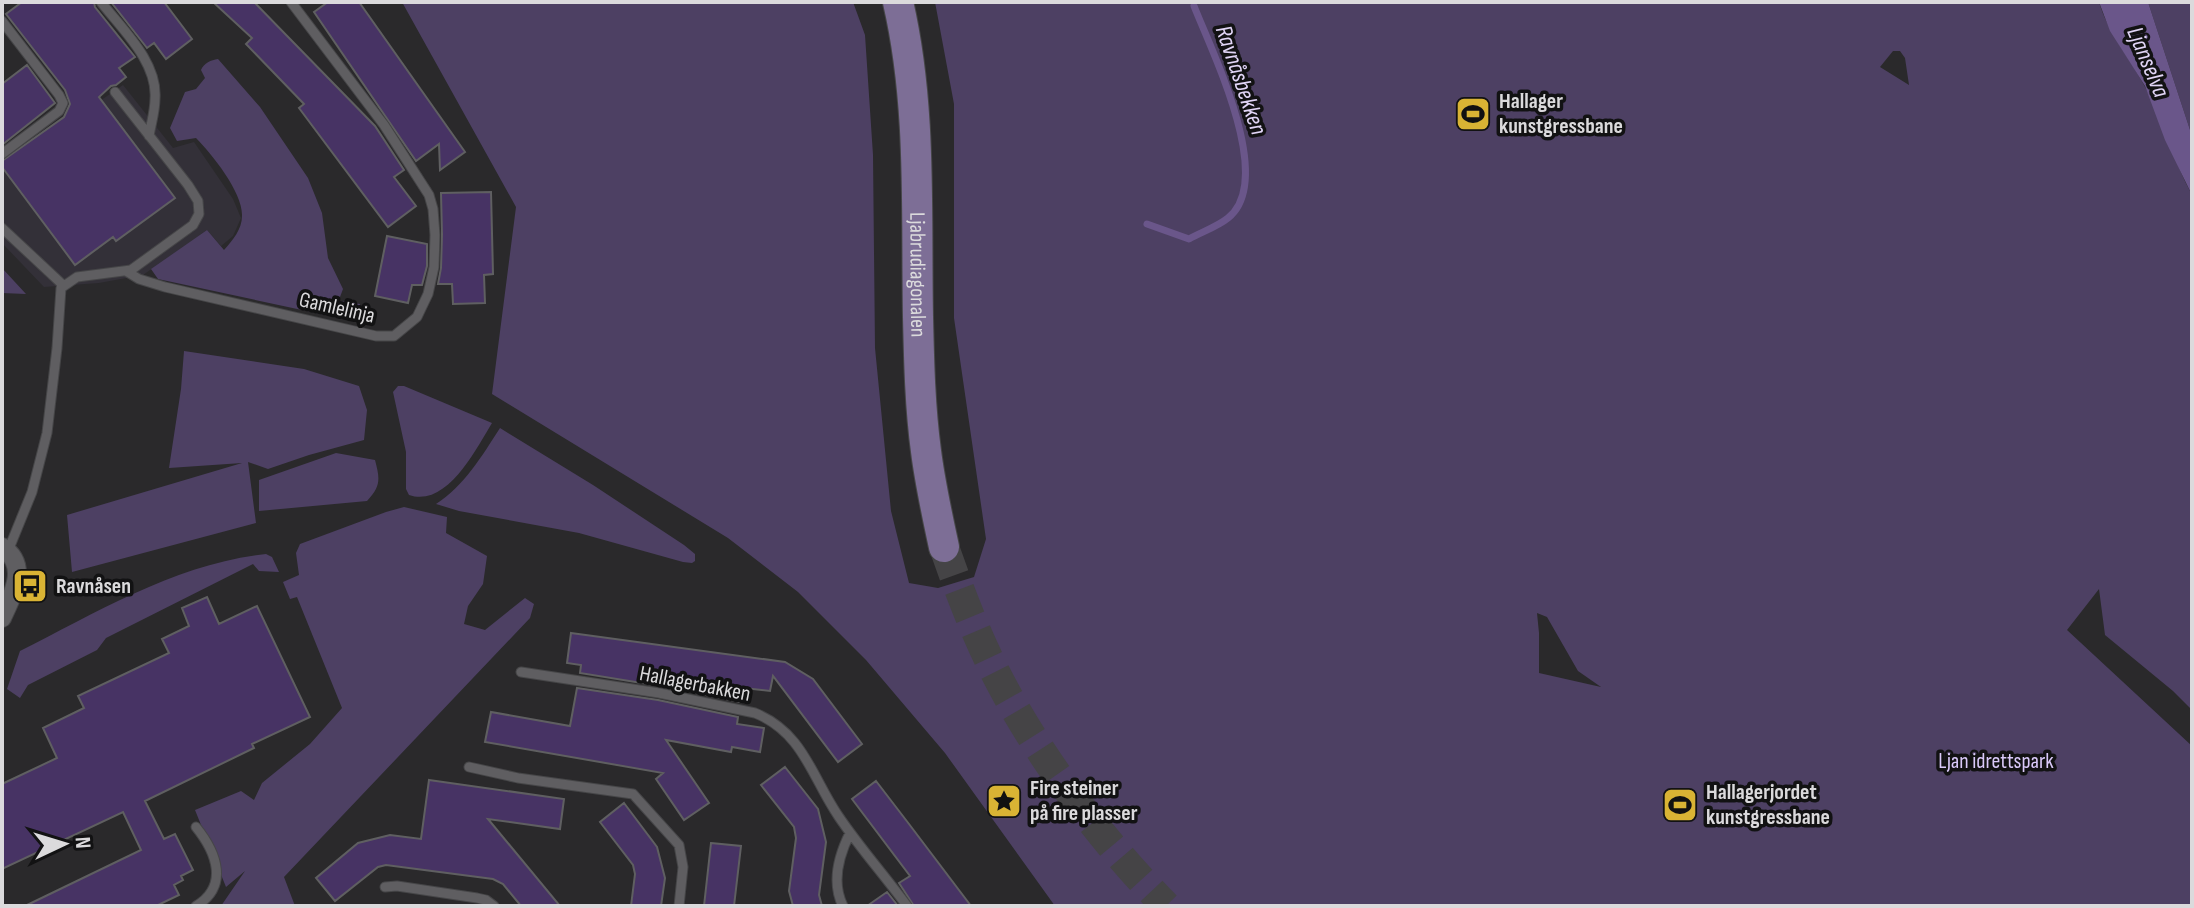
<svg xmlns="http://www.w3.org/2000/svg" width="2194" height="908" font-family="'Sofia Sans Condensed',sans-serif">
<rect width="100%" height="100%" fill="#2a292b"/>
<path fill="#333038" d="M123,85L173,148L194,142L233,199L241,218L233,236L221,246L207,230L143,275L99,283L44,287L2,243V169Z"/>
<path fill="#4d4063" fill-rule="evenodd" d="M402,2H853L865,35L873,155L875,348L891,511L909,583L938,588L974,577L986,539L954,318V104L935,2H2099C2108,33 2129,57 2144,85C2163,120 2173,160 2192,195V710L2173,691L2105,635L2099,589L2067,630L2192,746V906H1055L945,753L866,660L798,592L728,538L492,394L516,207ZM1893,51H1900L1905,58L1909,85L1880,67ZM1537,613L1547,617L1578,671L1601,687L1539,673V633Z
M2148,2H2192V136Z
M218,59L260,107L308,178L322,213L328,258L343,289L340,297L334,300L360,304L358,322L158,279L151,269L207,230L224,250C233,240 242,229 242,216C243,193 212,154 196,138L177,141L170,128L185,92L196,89L205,78L201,70C204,63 211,60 218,59Z
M2,268L26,294L2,293Z
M184,351L304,369L359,386L367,410L364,440L309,455L268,469L248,462L256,523L72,572L67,515L242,463L169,468L181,389Z
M398,386H404L492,423C476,449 447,508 409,495L406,489V452L393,392Z
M500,428L593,485L684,545L695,554V561L692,563L683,562L579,533L459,511L436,504C464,486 482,456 500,428Z
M336,453L375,460C380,479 381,486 367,501L259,511V480Z
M404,507L447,517L446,533L487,556L483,584L468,606L464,624L485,630L525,598L534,604L530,618L284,877L295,906H221L245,871L226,887L195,810L241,791L254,800L262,783L310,744L342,708L297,597L290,599L283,582L299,575L296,553L300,544L386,512Z
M266,554L272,557L279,572L259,571L253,564L106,638L97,650L28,685L20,698L7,689L20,651C97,612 178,563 266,554Z"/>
<path fill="#6a568a" d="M2099,2H2148L2192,136V195L2165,140L2145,86L2110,31Z"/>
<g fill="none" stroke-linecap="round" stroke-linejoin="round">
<path stroke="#6a568a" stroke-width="7" d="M1147,224L1189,239C1201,232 1217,227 1228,218C1276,180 1212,52 1194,6"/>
</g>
<path fill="#473364" stroke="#5f5f61" stroke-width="2" d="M22,2H94L95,7L135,57L119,68L126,77L116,85L111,86L99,97L175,198L116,241L113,237L75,265L2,167V161L64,117L70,104L65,90L6,14Z
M111,2H164L192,39L166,59L154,43L147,48Z
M213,2H254L375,126L404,170L394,177L416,206L388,227L299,108L304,104L246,44L252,38Z
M328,2H359L465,152L440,170L439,144L416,161L314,12Z
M27,65L55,103L2,145V84Z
M491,192L493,274L484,275L485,303L453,304L452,284H438L441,268L442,235L441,193Z
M387,236L427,244V266L422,285H412L408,303L375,296Z
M207,597L219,624L257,606L310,717L252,744L254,748L145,801L164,839L175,834L193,870L181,876L183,880L174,885L179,895L156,906H25L141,850L123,812L2,869V784L57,758L43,728L84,708L78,696L169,653L162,639L189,626L182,608Z
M571,633L785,662L813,679L862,744L838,762L773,676L770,691L744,688L741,702L660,686L580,673L581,665L567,663Z
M577,688L658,700L738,717L737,724L764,728L760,752L732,747L731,752L666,740L709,803L684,820L656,779L663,773L485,742L491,712L570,726Z
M785,767L818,809L826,842L819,895L822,906H793L789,891L796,838L794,827L761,785Z
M429,780L564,799L560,829L488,819L560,906H521L503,884L493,879L386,865L378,867L335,901L316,878L358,843L390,835L421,839Z
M876,781L909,824L971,906H914L899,883L910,876L852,799Z
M624,803L657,847L665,878L661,906H631L635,874L633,865L600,822Z
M711,843L741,846L734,906H704Z
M887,892L898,906H867Z"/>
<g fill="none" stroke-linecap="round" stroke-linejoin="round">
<path stroke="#454446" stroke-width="30" stroke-dasharray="30 15" stroke-linecap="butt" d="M944,547C959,590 975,632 995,672C1037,755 1101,840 1166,906"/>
<g stroke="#464648" stroke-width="11">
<path id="service" d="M101,2C122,29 158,62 155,99C155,111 151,124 149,136
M2,21L59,95L63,103L59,111L2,154
M2,228L63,285
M126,271L139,279L165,287L376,336H394L417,317L428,294L434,267L435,235L433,209L429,195L384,125L291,2
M8,551L32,492L47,433L57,348L61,288L77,277L131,270L193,225L199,214L198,201L188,185L115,92
M521,672L659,693L755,713C804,733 812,778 839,817C860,848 885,876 907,906
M469,767L518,778L633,794L679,845L683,867L679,906
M385,887L397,886L477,898L486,900L494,906
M196,906C229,886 217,853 196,827
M843,906C831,882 839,855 850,833"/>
</g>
<g stroke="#464648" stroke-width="20">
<path id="minor" d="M2,547C30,565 12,596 2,618"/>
</g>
<g stroke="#464648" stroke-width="32">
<g id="primary">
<path id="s1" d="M898,2C922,105 916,212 918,317C919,361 920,407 926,451C930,483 937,515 944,547"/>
</g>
</g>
<use href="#service" stroke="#5f5e61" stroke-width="9"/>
<use href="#minor" stroke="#5f5e61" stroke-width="18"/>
<use href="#primary" stroke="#7d6e96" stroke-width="30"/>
</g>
<defs>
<g id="stadium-square" transform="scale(1.8)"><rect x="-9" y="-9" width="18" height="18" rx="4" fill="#d9b334" stroke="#121213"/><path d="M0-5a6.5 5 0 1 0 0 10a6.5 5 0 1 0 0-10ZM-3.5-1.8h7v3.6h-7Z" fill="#111"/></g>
<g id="bus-square" transform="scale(1.8)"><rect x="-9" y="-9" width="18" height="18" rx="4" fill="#d9b334" stroke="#121213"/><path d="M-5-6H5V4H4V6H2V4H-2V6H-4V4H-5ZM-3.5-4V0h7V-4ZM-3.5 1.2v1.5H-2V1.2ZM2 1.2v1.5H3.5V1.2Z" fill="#111"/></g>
<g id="sight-square" transform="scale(1.8)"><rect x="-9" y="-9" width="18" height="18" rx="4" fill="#d9b334" stroke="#121213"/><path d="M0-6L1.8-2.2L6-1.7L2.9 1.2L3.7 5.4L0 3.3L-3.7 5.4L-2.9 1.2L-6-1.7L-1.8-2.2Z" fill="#111"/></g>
</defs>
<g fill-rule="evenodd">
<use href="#stadium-square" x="1473" y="114"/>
<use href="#bus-square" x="30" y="586"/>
<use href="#sight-square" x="1004" y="801"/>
<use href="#stadium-square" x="1680" y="805"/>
</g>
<g text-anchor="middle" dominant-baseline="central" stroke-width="7" stroke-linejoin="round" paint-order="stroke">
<g font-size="22" font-weight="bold" fill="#dbdadc" stroke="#121213" text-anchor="start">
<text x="1499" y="101">Hallager<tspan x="1499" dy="25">kunstgressbane</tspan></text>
<text x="56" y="586">Ravnåsen</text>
<text x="1030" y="788">Fire steiner<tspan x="1030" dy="25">på fire plasser</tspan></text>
<text x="1706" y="792">Hallagerjordet<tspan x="1706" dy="25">kunstgressbane</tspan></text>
</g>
<g font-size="22" fill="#dbdadc" stroke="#121213">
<text stroke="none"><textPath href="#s1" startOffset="274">Ljabrudiagonalen</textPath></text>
<text transform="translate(337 308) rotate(13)">Gamlelinja</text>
<text transform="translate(695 684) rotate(11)">Hallagerbakken</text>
</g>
<g font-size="22" fill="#dac9f9" stroke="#121213">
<text x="1996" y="761">Ljan idrettspark</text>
</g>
<g font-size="24" font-style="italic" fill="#e2d6f7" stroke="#121213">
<text transform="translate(2148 62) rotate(67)">Ljanselva</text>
<text transform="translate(1241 80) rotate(71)">Ravnåsbekken</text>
</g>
</g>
<rect width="2194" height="908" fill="none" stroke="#dbdadc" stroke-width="8"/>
<g transform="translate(64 844) rotate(86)" stroke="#121213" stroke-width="6" paint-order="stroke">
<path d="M0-6L14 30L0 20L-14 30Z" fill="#dbdadc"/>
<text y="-12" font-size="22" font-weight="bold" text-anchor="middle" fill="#dbdadc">N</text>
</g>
</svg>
